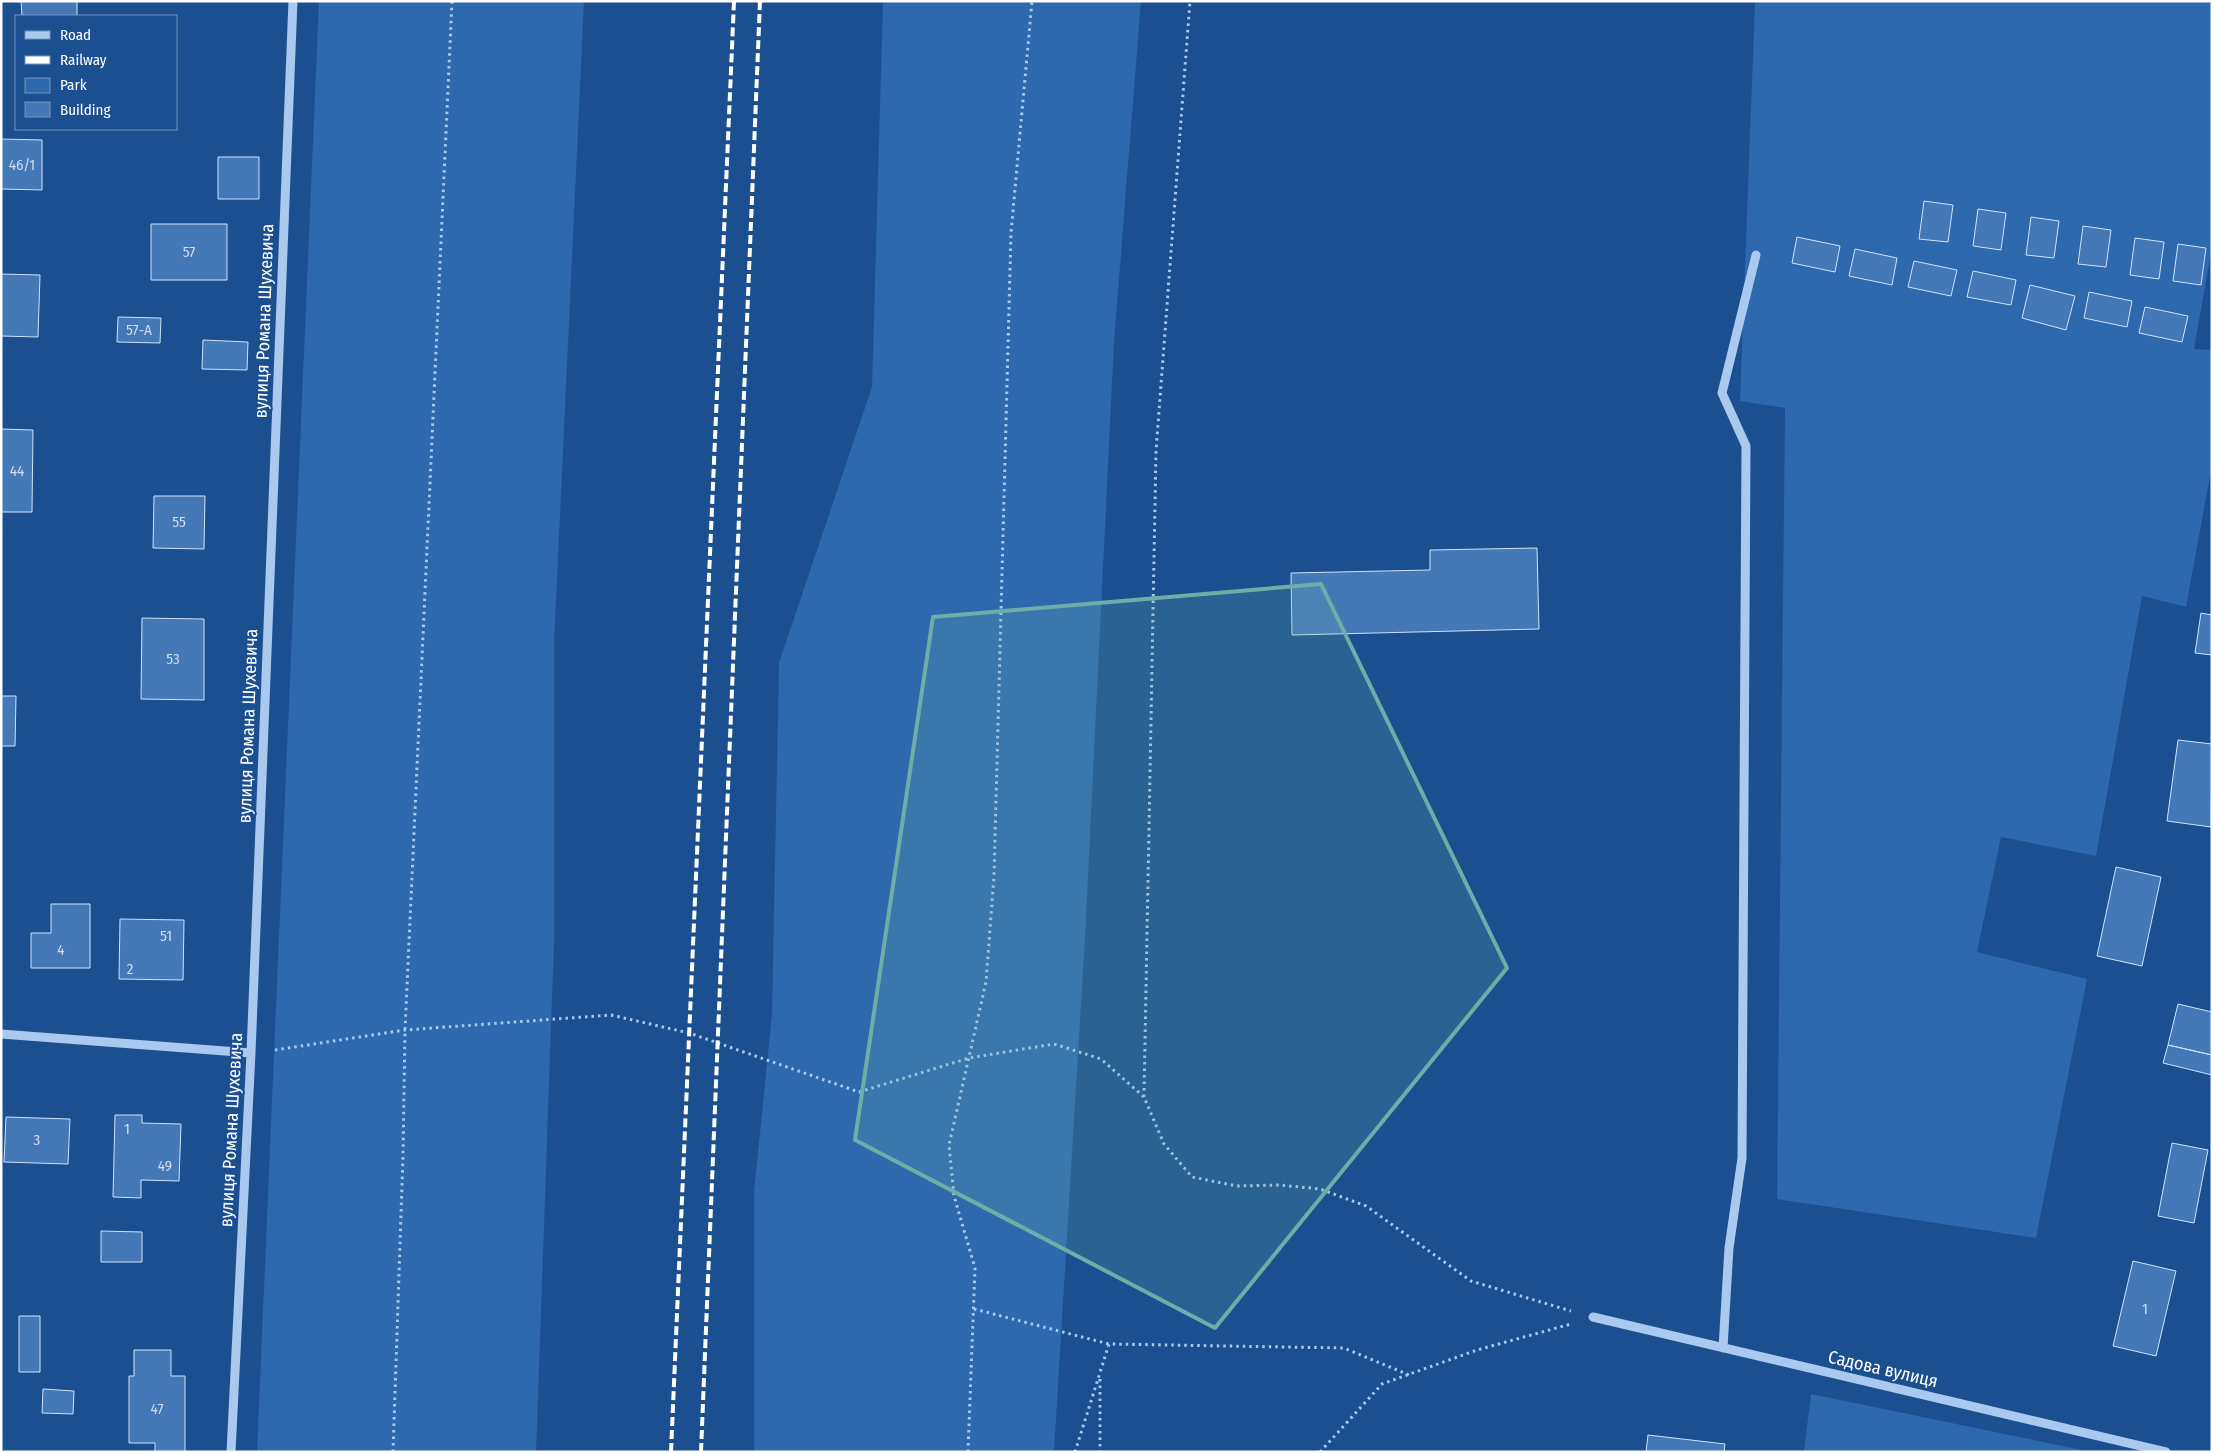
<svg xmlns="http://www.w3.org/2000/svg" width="2213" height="1453" font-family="'Fira Sans Condensed',sans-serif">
<rect width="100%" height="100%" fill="#1b4f8f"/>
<path fill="#2e69ad" d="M319,1H584L554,644V943L536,1452H257Z
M883,1H1141L1114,342L1085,938L1054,1452H754V1192L772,1014L779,663L872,387Z
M1755,1H2212V247L2194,349L2212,350V465L2186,607L2142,596L2096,856L2001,837L1977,952L2087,979L2036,1238L1777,1199L1785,408L1740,401Z
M1811,1394L2082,1450V1452H1804Z"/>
<path fill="#4478b7" stroke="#cfe3fa" d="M21,1H77V16H22Z
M1,139L42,140V190L1,189Z
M218,157H259V199H218Z
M1924,201L1953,205L1948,242L1919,239Z
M1978,209L2006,213L2001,250L1973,246Z
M2031,217L2059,221L2054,258L2026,255Z
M151,224H227V280H151Z
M2083,226L2111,230L2106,267L2078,264Z
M1797,237L1840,246L1835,272L1792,263Z
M2135,238L2164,242L2159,279L2130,275Z
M2178,244L2206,248L2201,285L2173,281Z
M1855,249L1897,258L1892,285L1849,276Z
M1914,261L1957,270L1951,296L1908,287Z
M1973,271L2016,280L2011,305L1967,297Z
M1,274L40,275L38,337L1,336Z
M2030,285L2075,296L2066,330L2022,318Z
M2089,292L2132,301L2127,327L2084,318Z
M2145,307L2188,316L2182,342L2139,333Z
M118,317L161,318L160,343L117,342Z
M203,340L248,342L247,370L202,369Z
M1,429L33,430L32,512H1Z
M154,496H205L204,549L153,548Z
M1537,548L1539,629L1292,635L1291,573L1430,570V550Z
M2201,613L2212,615V655L2195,653Z
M142,618L204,619V700L141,699Z
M1,696H16L15,746H1Z
M2178,740L2212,744L2211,827L2167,821Z
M2116,867L2161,877L2142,966L2097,956Z
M51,904H90V968H31V933H51Z
M120,919L184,920L183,980L119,979Z
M2178,1004L2212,1012V1055L2168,1045Z
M2168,1045L2212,1055V1075L2163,1063Z
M115,1115H142V1123L181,1124L179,1181L141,1180V1198L113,1197Z
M6,1117L70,1119L68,1164L4,1162Z
M2172,1143L2208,1150L2194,1223L2158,1216Z
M101,1231L142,1232V1262H101Z
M2133,1261L2176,1271L2156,1356L2113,1346Z
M19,1316H40V1372H19Z
M134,1350H171V1376H185V1452H155V1443H129V1376H134Z
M43,1389L74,1391L73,1414L42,1413Z
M1648,1435L1725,1444L1724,1452H1646Z"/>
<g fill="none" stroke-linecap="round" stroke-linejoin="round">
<path stroke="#a9c9ee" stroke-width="3" stroke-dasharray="2.5 4" stroke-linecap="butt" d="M275,1050L405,1030L611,1015L689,1033L859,1092L969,1058L1054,1044L1101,1059L1144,1097L1164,1144L1192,1177L1237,1186L1280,1185L1320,1189L1366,1206L1471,1281L1571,1311
M1144,1097L1156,451L1190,1
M974,1309L1109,1344
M1100,1379V1452
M393,1452L403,1156L405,1030L452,1
M968,1452L975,1268L954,1196L949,1145L986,982L994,876L1011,233L1032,1
M1075,1452L1109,1344L1344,1348L1409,1375
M1320,1452L1382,1384L1477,1350L1571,1324"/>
<path stroke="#a9c9ee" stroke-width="9" d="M1,1034L251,1053
M1593,1317L2166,1452
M1723,1348L1729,1248L1742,1158L1746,446L1722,393L1756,255
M231,1452L251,1053L293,1"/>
<path stroke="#fff" stroke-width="4" stroke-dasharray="9 4" stroke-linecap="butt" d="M671,1452L734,1
M701,1452L760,1"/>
</g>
<path fill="#6fada8" fill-opacity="0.2" stroke="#6fada8" stroke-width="4" stroke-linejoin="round" d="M1321,584L1507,968L1215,1328L855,1140L933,617Z"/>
<g text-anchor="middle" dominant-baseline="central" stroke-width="4" stroke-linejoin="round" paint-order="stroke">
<g font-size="15" fill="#d0dded">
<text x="22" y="165">46/1</text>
<text x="189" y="252">57</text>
<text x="139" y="330">57-А</text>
<text x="17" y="471">44</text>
<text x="179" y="522">55</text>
<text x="173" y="659">53</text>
<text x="166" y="936">51</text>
<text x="61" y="950">4</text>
<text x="130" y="969">2</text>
<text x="127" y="1129">1</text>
<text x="37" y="1140">3</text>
<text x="165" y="1166">49</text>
<text x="2145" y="1309">1</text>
<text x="157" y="1409">47</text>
</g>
<g font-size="18" fill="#fff" stroke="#1b4f8f">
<text transform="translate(264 321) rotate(-88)">вулиця Романа Шухевича</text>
<text transform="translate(248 726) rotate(-88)">вулиця Романа Шухевича</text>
<text transform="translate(231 1130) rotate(-87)">вулиця Романа Шухевича</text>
<text transform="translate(1883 1369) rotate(13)">Садова вулиця</text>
</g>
</g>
<rect width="2213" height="1453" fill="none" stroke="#ffffff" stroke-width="5"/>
<rect x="15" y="15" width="162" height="115" fill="#1b4f8f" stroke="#7695bc"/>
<rect x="25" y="31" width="25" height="8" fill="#a9c9ee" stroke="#7695bc"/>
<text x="60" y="40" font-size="15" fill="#ffffff">Road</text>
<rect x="25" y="56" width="25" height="8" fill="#ffffff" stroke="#7695bc"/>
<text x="60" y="65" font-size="15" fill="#ffffff">Railway</text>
<rect x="25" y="78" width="25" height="15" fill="#2e69ad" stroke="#7695bc"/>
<text x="60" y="90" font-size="15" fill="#ffffff">Park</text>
<rect x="25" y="102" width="25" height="15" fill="#4478b7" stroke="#7695bc"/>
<text x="60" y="115" font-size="15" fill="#ffffff">Building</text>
</svg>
